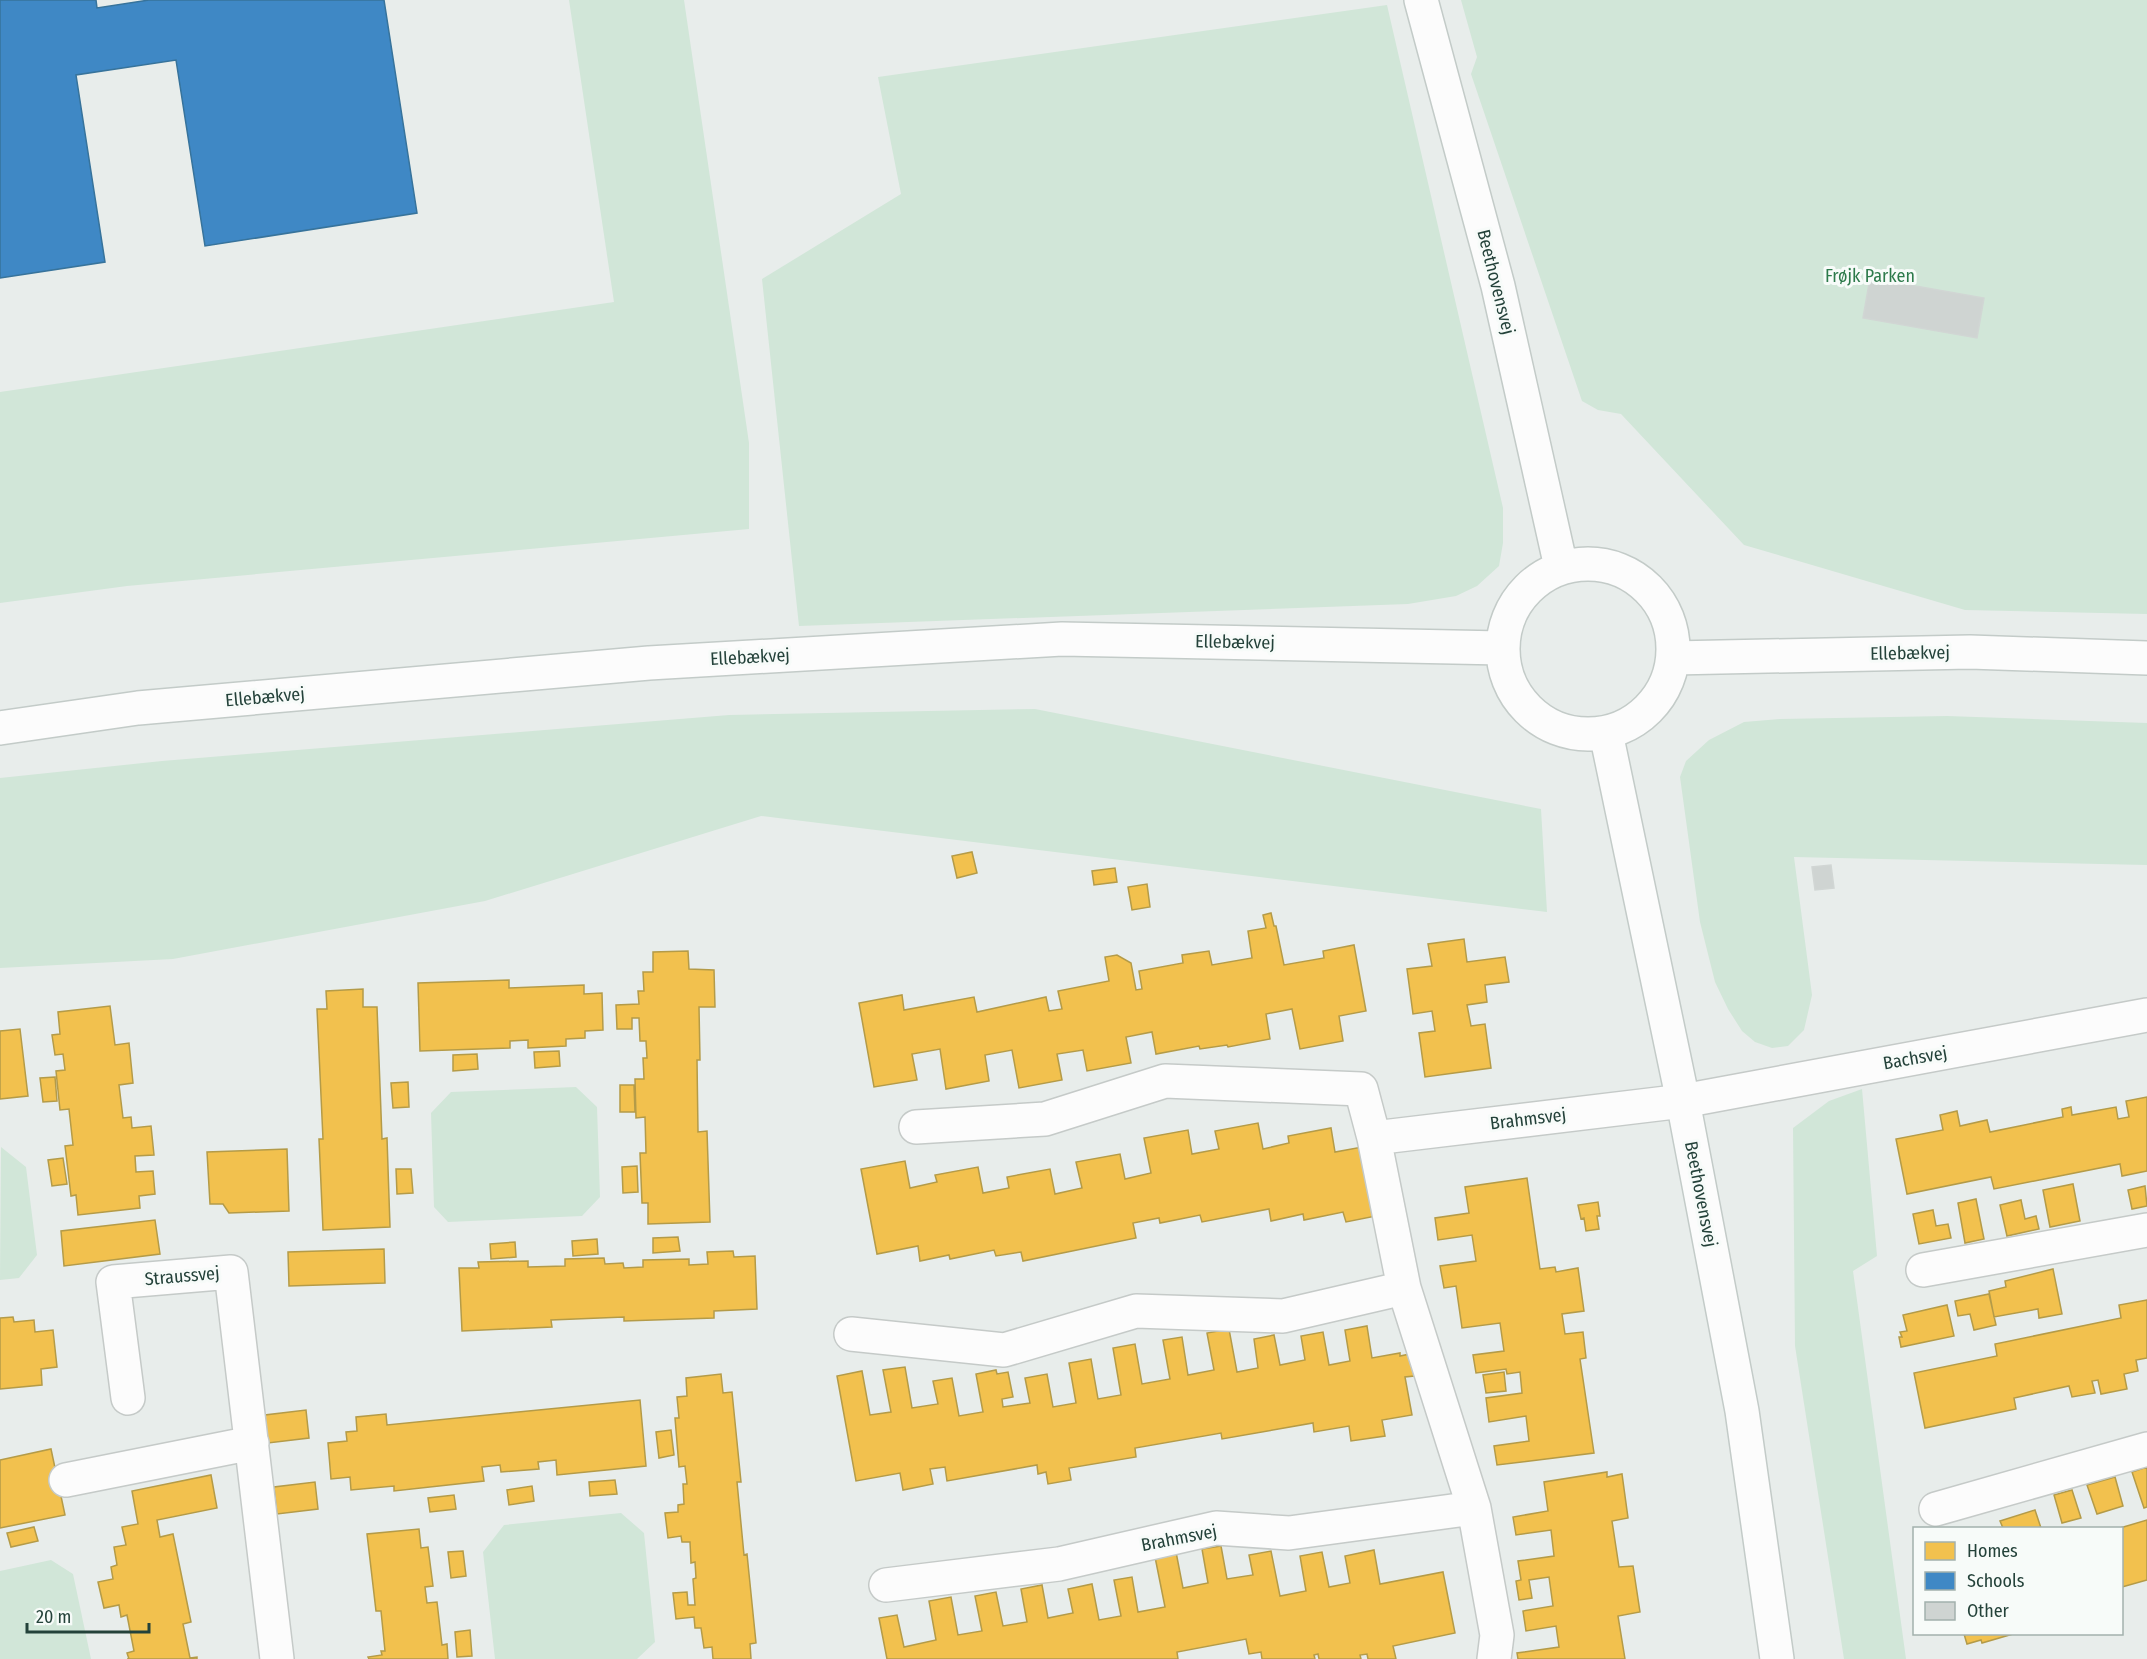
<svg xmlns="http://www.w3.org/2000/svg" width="2147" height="1659" font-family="'Fira Sans Condensed',sans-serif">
<rect width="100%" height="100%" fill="#e8edeb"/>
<path fill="#d1e6d8" d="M569,0H684L749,443V529L127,586L0,603V392L614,302Z
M1461,0H2147V614L1965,610L1744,545L1621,414L1598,410L1582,401L1471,74L1477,57Z
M1387,5L1503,508V543L1499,566L1477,586L1456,596L1408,604L799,626L762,279L901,194L878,77Z
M1035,709L1541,809L1547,912L761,816L485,901L173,959L0,968V778L162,761L729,715Z
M1947,716L2147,723V865L1794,857L1812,995L1804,1030L1788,1046L1772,1048L1755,1042L1742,1031L1728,1009L1715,982L1700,922L1680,777L1686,761L1709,740L1744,722L1780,719Z
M576,1087L597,1107L600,1197L582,1216L448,1222L434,1207L431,1113L451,1092Z
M1862,1089L1877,1256L1853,1271L1906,1659H1844L1795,1346L1793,1128L1829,1101Z
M1,1147L26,1167L37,1255L19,1278L0,1280Z
M621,1513L644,1533L655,1642L637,1659H495L483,1552L504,1525Z
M51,1560L73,1574L91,1659H0V1571Z"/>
<path fill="#f2c14e" stroke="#b49b48" stroke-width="1.5" d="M972,852L977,873L957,878L952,856Z
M1115,868L1117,882L1094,885L1092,871Z
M1147,884L1150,907L1132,910L1128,887Z
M1271,913L1274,926H1276L1284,965L1324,958L1323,951L1354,945L1366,1011L1339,1016L1343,1041L1300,1049L1292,1009L1266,1014L1270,1039L1228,1047L1227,1045L1200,1049L1199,1046L1156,1054L1152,1032L1126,1037L1131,1063L1087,1071L1083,1050L1057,1054L1062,1080L1019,1088L1012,1050L985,1055L989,1081L946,1089L940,1049L912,1054L917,1080L874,1087L859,1003L902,995L904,1010L974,997L977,1012L1046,997L1049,1011L1062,1009L1058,991L1109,981L1105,957L1117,955L1131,963L1136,990L1142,989L1139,971L1183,963L1182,955L1209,951L1212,965L1252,958L1248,931L1266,928L1263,915Z
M1464,939L1467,962L1505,957L1509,982L1485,985L1487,1002L1467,1005L1471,1026L1485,1024L1491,1068L1425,1077L1419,1033L1435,1031L1432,1011L1413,1014L1407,969L1432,966L1428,944Z
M688,951L689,969L714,970L715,1007H699L700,1060H697L698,1132L707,1131L710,1222L648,1224V1203H642L640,1153H646L645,1117L636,1118L635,1079H644L643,1058H647L646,1041H640L639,1018H632V1029H617L616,1005L639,1004L638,991H644L643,972H653V952Z
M509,980V988L584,985V994L602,993L603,1030L585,1031V1038L566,1039V1046L528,1048V1040L510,1041V1048L420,1051L418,983Z
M363,989V1007H377L382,1139L387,1138L390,1227L323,1230L319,1139H323L317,1009H327L326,991Z
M110,1006L115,1045L129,1043L133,1083L119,1085L123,1118L131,1117L132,1128L151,1126L154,1155L135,1156L136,1172L153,1171L155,1194L139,1196L140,1208L78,1215L76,1195L71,1196L65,1146L73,1145L69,1109L60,1110L56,1071L65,1070L63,1054L55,1055L52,1035L60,1034L58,1012Z
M20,1029L28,1096L0,1099V1031Z
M559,1051L560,1066L535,1068L534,1052Z
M477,1054L478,1069L453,1071V1055Z
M55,1077L57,1101L43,1102L40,1078Z
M408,1082L409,1107L393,1108L391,1083Z
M620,1085H634L635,1112H620Z
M2147,1097V1171L2122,1176L2120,1164L1994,1189L1991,1177L1907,1194L1896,1139L1943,1130L1940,1115L1957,1111L1960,1126L1987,1120L1990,1132L2063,1117L2062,1109L2071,1107L2072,1115L2116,1107L2118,1119L2129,1117L2126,1101Z
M1258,1123L1263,1149L1289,1143L1288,1136L1331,1128L1335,1152L1362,1147L1376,1216L1346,1222L1343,1212L1304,1220L1303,1214L1271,1221L1269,1209L1202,1222L1200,1215L1160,1223L1159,1218L1133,1223L1136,1238L1023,1261L1021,1252L996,1256L994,1250L950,1259L949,1255L920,1261L918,1246L877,1254L861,1169L905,1161L910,1188L937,1182L935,1175L978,1167L983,1193L1009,1188L1007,1177L1050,1169L1055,1194L1082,1188L1076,1162L1120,1154L1125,1179L1151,1173L1144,1138L1188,1130L1192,1154L1219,1149L1215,1131Z
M287,1149L289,1211L229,1213L223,1204H210L207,1152Z
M63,1158L67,1184L52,1186L48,1160Z
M637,1166L638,1192L623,1193L622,1167Z
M396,1169H411L413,1193L397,1194Z
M1527,1178L1540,1269L1555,1267L1556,1272L1578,1268L1584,1311L1562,1314L1565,1334L1583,1332L1586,1358L1580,1359L1594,1453L1497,1465L1494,1446L1529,1441L1526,1416L1489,1422L1486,1398L1522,1393L1520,1372L1507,1374L1506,1369L1476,1373L1473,1355L1504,1351L1500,1323L1462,1328L1456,1286L1444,1288L1440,1266L1476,1261L1472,1235L1438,1240L1435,1218L1469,1213L1465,1187Z
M2073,1184L2080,1221L2050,1227L2043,1190Z
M2145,1186L2147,1206L2132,1209L2128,1190Z
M1976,1199L1984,1239L1965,1243L1958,1203Z
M2021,1200L2025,1219L2036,1216L2039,1229L2007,1236L2000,1205Z
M1598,1202L1600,1216H1597L1599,1229L1586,1231L1584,1218L1581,1219L1578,1205Z
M1933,1210L1936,1226L1948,1224L1951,1238L1919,1244L1913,1214Z
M155,1220L160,1254L64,1266L61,1231Z
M678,1237L680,1251L653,1253V1238Z
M597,1239L598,1254L573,1256L572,1241Z
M515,1242L516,1257L491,1259L490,1244Z
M384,1249L385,1283L289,1286L288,1252Z
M733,1251L734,1257L755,1256L757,1309L714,1311V1318L624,1321V1317L551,1320L552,1327L462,1331L459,1268H479L478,1262L528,1261V1267L565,1266V1259L604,1258L605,1264L623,1263L624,1268L643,1267V1260L689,1259V1265L708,1264L707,1252Z
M2053,1269L2062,1314L2039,1318L2038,1309L1994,1317L1989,1291L2006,1287L2005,1281Z
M1989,1294L1996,1325L1974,1330L1970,1314L1958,1316L1955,1301Z
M2147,1300V1358L2136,1360L2138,1371L2124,1374L2127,1389L2101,1394L2098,1380L2092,1381L2095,1393L2072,1397L2069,1386L2014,1398L2016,1409L1925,1428L1914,1373L1997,1356L1995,1344L2121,1318L2119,1305Z
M1947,1305L1954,1336L1901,1347L1899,1337H1902L1900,1332L1907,1331L1903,1315Z
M13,1317L14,1322L34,1320L35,1332L53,1330L57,1367L41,1369L42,1385L0,1389V1318Z
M1367,1326L1372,1358L1400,1353V1356L1410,1354L1414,1376L1405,1377L1412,1415L1382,1420L1385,1436L1351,1441L1349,1426L1314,1432L1313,1423L1222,1439L1221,1433L1135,1448L1136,1457L1069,1468L1071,1480L1048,1484L1046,1472L1038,1474L1037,1465L947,1481L945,1467L930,1469L933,1484L903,1490L900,1473L856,1481L837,1376L862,1371L870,1415L891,1412L883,1370L905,1367L912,1408L938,1404L933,1381L952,1378L959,1416L983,1412L976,1374L996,1370L997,1374L1008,1372L1013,1397L1002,1399L1003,1407L1030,1403L1025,1378L1047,1374L1053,1407L1076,1403L1069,1363L1091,1359L1098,1399L1121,1395L1113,1348L1135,1344L1142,1384L1170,1379L1163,1340L1182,1337L1188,1375L1214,1370L1207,1333L1229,1329L1237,1372L1258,1368L1254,1339L1274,1335L1280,1365L1305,1360L1301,1336L1323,1332L1329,1365L1350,1361L1345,1330Z
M1504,1372L1506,1391L1486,1393L1483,1375Z
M721,1374L723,1393L732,1392L741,1482H737L744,1555L747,1554L756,1643L750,1644L751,1659H713L712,1647L704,1648L701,1628H695L694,1617L676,1619L673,1593L687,1592L688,1605H695L693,1579L696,1578L695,1562L691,1563L690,1542H682L681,1536L668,1538L665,1513L678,1512V1505L684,1504L683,1484H687L685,1466L679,1467L675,1418H679L677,1397L687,1396L686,1378Z
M640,1400L646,1466L557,1475L556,1460L538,1462L539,1469L501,1472L500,1465L482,1467L484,1481L394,1491V1486L351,1490L350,1477L331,1479L328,1443L347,1441L346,1432L357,1431L356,1417L386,1414L387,1425Z
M306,1410L309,1438L268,1443L265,1415Z
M671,1430L674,1455L659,1458L656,1432Z
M51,1449L65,1515L0,1528V1460Z
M2147,1467V1507L2144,1508L2132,1472Z
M1607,1472V1477L1622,1474L1628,1518L1612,1521L1619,1567L1633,1566L1640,1612L1618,1616L1625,1659H1518L1517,1653L1559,1647L1556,1626L1526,1631L1523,1611L1553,1606L1549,1577L1529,1580L1532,1598L1519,1600L1516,1581L1521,1580L1518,1561L1554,1556L1551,1530L1516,1535L1513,1517L1548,1511L1544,1482Z
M211,1475L217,1508L157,1520L160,1537L173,1534L191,1622L183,1624L190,1658L197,1657V1659H127H129L127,1653L134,1651L127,1615L121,1617L119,1605L104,1608L98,1582L113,1579L111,1567L117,1565L114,1547L126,1545L122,1527L138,1524L132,1491Z
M2115,1477L2123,1506L2097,1514L2087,1485Z
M615,1480L617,1494L590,1496L589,1482Z
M315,1482L318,1509L277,1514L274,1487Z
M532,1486L534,1501L509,1505L507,1490Z
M2072,1490L2081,1518L2062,1523L2054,1495Z
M454,1495L456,1509L430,1512L428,1498Z
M2035,1510L2041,1528H2003L2000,1521Z
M2147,1520V1580L2122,1587V1528H2120Z
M34,1527L38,1541L11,1547L7,1533Z
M419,1529L421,1548L428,1547L433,1586L425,1587L427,1603L437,1602L442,1645L447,1644L448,1659H369L368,1657L382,1655L381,1651H385L381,1611H376L367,1534Z
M1221,1546L1227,1579L1253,1575L1249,1555L1271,1551L1280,1596L1306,1591L1300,1556L1322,1552L1329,1587L1350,1583L1345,1556L1374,1550L1380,1584L1443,1572L1455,1633L1393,1646L1396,1659H1368L1367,1654L1360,1655L1361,1659H1319L1318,1654L1314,1655L1315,1659H1262L1261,1652L1249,1654L1246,1639L1177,1652L1178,1659H887L879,1618L897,1615L904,1647L936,1640L929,1601L951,1597L958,1635L982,1631L975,1596L996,1592L1003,1626L1027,1622L1021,1589L1042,1585L1048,1618L1073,1613L1068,1589L1092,1584L1099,1620L1121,1616L1114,1580L1132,1577L1138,1612L1165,1607L1155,1557L1176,1552L1183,1588L1208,1583L1202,1549Z
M463,1551L466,1576L451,1578L448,1552Z
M470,1630L472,1656L457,1657L455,1632Z
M1964,1634H2013L1982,1643L1981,1640L1967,1644Z"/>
<path fill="#3f88c5" stroke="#37739b" stroke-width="1.5" d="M0,0H96L97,8L149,0H384L417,213L205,246L176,60L76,75L105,262L0,278Z"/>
<path fill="#cfd4d2" stroke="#d1d6d4" stroke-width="1.5" d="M1870,278L1984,298L1977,338L1863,318Z
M1831,865L1834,888L1815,890L1812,867Z"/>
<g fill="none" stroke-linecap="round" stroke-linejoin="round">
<g stroke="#c5cac8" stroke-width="36">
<path id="street" d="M916,1127L1045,1119L1165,1081L1361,1089L1374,1138L1404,1288L1474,1508L1497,1635L1494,1659
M1374,1138L1683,1101L2147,1015
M1923,1270L2147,1230
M851,1334L1004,1350L1136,1311L1283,1316L1404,1288
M128,1398L113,1282L231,1272L277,1659
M66,1480L252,1443
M1936,1509L2147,1449
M886,1585L1059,1564L1216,1528L1289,1533L1474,1508"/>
</g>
<g stroke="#c3cbc8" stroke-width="36">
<path id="secondary" d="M1421,0L1498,286L1561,567
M1503 649a85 85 0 1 1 170 0a85 85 0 1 1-170 0Z
M1673,658L1970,652L2147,658
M0,728L138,708L649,663L1062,639L1502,648
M1606,733L1683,1101L1742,1411L1777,1659"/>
</g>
<use href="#street" stroke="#fcfcfc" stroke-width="33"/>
<use href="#secondary" stroke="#fcfcfc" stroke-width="33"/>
</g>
<g text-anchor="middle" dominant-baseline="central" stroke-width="6" stroke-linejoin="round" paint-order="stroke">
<g font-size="18" fill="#2d7a4b" stroke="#f7fbf9">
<text x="1870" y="276">Frøjk Parken</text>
</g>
<g font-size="18" fill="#24423a" stroke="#f7fbf9">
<text transform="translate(1496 282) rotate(76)">Beethovensvej</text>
<text transform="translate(1235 642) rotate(1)">Ellebækvej</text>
<text transform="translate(1910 653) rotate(-1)">Ellebækvej</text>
<text transform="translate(750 657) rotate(-3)">Ellebækvej</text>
<text transform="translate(265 697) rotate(-5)">Ellebækvej</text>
<text transform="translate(1915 1058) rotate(-10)">Bachsvej</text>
<text transform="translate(1528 1119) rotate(-7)">Brahmsvej</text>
<text transform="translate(1701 1194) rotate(79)">Beethovensvej</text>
<text transform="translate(182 1276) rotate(-5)">Straussvej</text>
<text transform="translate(1179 1538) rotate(-11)">Brahmsvej</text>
</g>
</g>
<rect x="1913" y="1527" width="210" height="108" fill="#f7fbf9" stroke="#a3b1ad" stroke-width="1.5"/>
<rect x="1925" y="1542" width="30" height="18" fill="#f2c14e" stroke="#a3b1ad" stroke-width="1.5"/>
<text x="1967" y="1557" font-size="18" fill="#24423a">Homes</text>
<rect x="1925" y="1572" width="30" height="18" fill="#3f88c5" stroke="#a3b1ad" stroke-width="1.5"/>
<text x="1967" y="1587" font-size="18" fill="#24423a">Schools</text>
<rect x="1925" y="1602" width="30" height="18" fill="#cfd4d2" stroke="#a3b1ad" stroke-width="1.5"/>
<text x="1967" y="1617" font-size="18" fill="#24423a">Other</text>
<path d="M27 1623v9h122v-9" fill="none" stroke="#24423a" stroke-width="3"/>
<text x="36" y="1623" font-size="18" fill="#24423a" stroke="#f7fbf9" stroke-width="4.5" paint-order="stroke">20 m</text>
</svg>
